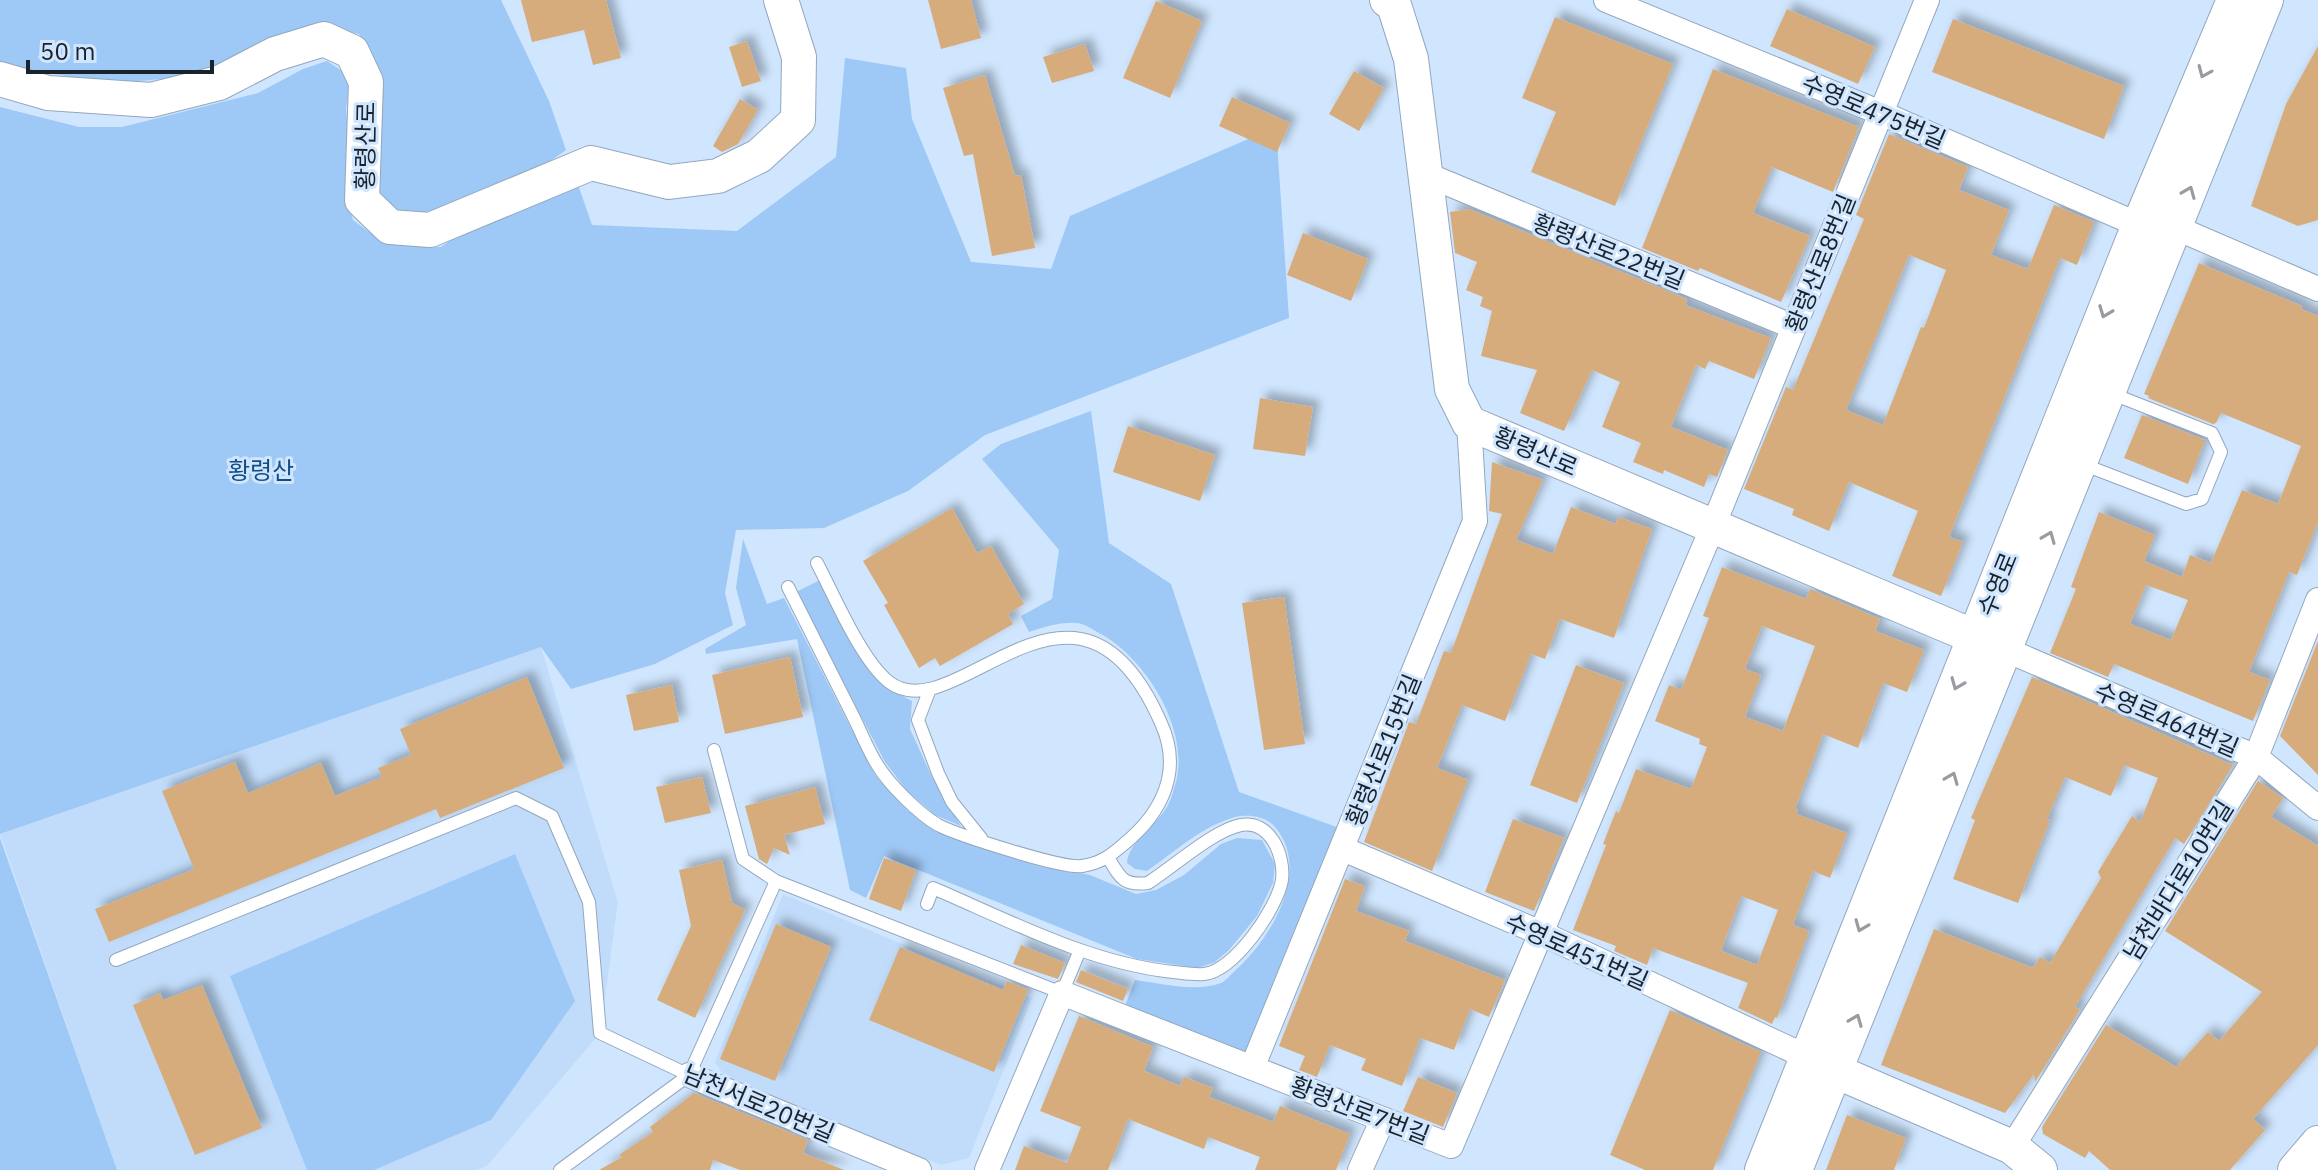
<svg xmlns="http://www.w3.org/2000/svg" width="2318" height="1170" font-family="'IBM Plex Sans','Noto Sans KR',sans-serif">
<defs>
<filter id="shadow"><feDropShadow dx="7" dy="-7" stdDeviation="4" flood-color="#0004"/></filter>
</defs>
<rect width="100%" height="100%" fill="#d0e6fe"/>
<path fill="#c1dcfa" d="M541,647L618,902L600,1033L487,1166L477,1170H117L0,834Z
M783,894L1032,998L969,1158L941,1165L726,1079L715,1062Z"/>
<path fill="#9ec8f5" d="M0,0H501L549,101L566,150C530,176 462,210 417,213C407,213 396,209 387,206L374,182L381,158L372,93L374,65L359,34L325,28L280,34L234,61L181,77L130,82L78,78L0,65Z
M845,58L906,68L912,119L971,262L1051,269L1070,216L1276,127L1289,318L985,435L908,491L824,528L736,530L725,593L733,625L655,664L571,689L541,647L0,834V107L79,127H122L258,93L303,69L327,61L351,77L346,109L351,163L346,196L353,220L380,240L411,246L441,247L480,219L576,179L592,225L737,231L836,157Z
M1091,411L1109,543L1171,584L1239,792L1345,830L1257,1047L1237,1054L1125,1006L1135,980C1161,983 1196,993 1221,983C1227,980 1233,972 1239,967C1273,935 1311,869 1275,827C1266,816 1248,814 1235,817C1202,826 1175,852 1147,871L1135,869L1127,863C1128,843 1154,827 1165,810C1171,802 1173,791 1176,782C1190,729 1145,657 1099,633C1092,629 1085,624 1077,623C1060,622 1045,627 1029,632L1021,616L1052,599L1059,550L982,459L1001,444Z
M743,539L767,604L784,598L875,775L907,810L936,832L1046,866L1090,875L1136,894L1156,890L1184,875L1221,844L1237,838L1262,840L1275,864L1273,883L1257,916L1229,950L1215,962L1198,968L1137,959L884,856L866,898L850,890L797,639L706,654L705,649L746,625L736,588Z
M822,579L860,654L887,688L912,701L910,729L932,777L961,826L935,815L908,792L885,762L796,592Z
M0,838L117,1170H0Z
M515,854L575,1001L491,1120L374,1170H307L230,976Z"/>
<path fill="#d6ac7d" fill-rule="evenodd" filter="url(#shadow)" d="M521,0H606L621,58L593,65L584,30L532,42Z
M928,0H971L981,38L941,49Z
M1156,1L1202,21L1170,98L1123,78Z
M1787,9L1875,47L1858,84L1770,46Z
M1555,17L1673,64L1615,206L1531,172L1556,112L1522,98Z
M1953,19L2124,86L2104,139L1932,72Z
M747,41L761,81L742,87L729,47Z
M1085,44L1094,71L1052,83L1043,57Z
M2318,46V220L2298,226L2251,206L2286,104Z
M1713,69L1859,127L1833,192L1772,167L1753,213L1810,236L1781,302L1700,268L1698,271L1642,248Z
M1354,71L1384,88L1359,131L1329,114Z
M985,75L1015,176L1021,175L1035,248L992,256L973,154L964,156L943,88Z
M1232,97L1290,123L1277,152L1219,126Z
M740,99L758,110L738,144L722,152L713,146Z
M1889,134L1968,167L1959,190L2009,210L1991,255L2028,269L2054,205L2094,222L2077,265L2060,258L1949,537L1963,542L1941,596L1892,576L1918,511L1849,482L1829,531L1792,515L1794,509L1744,489L1786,387L1793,390L1864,219L1856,215ZM1909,255L1946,270L1924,328L1921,327L1883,425L1846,410Z
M1469,209L1687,299L1685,305L1771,338L1754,379L1709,361L1705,369L1696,365L1671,427L1728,450L1717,477L1709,474L1704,487L1664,470L1663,474L1633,462L1641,443L1602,427L1620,382L1592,370L1564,431L1520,413L1537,370L1481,356L1492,311L1480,306L1483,297L1466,290L1477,262L1455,253L1450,212Z
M1303,233L1368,259L1351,301L1287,275Z
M2199,263L2302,306L2301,309L2318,316V522L2297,575L2289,572L2249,672L2270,680L2253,721L2114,664L2108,677L2050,653L2076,589L2071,587L2099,512L2155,535L2144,561L2182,577L2190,555L2211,563L2242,490L2278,504L2301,446L2221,413L2216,423L2213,424L2148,398L2149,396L2144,394ZM2146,585L2188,600L2171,640L2130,624Z
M1260,398L1313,407L1305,456L1253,449Z
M2142,415L2205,440L2188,484L2124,458Z
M1128,426L1215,455L1200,501L1113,472Z
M1492,462L1543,480L1516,540L1553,554L1571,507L1616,524L1618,517L1652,529L1614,638L1560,619L1545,659L1531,654L1505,721L1462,705L1437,768L1468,780L1432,871L1364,842L1409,722L1416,724L1444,651L1451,653L1502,514L1489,511Z
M952,508L977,553L991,546L1024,604L1008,614L1013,624L940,666L935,658L919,668L884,605L888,603L863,561Z
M1722,567L1806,599L1810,589L1880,619L1875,631L1924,650L1907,692L1883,683L1858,748L1823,734L1795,809L1798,810L1796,814L1847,833L1830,878L1813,871L1793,925L1809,931L1777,1018L1775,1017L1772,1024L1738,1008L1748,983L1653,948L1647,965L1614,951L1616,946L1573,930L1606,845L1603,844L1616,811L1619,813L1636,769L1691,789L1707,747L1699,744L1700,739L1655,721L1669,685L1681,690L1709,618L1703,616ZM1762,626L1815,646L1783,731L1745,717L1761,675L1745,669ZM1741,896L1778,910L1757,965L1721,951Z
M1284,597L1305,744L1264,750L1242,603Z
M2318,641V775L2280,736Z
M790,657L803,717L725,734L712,675Z
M1576,665L1624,683L1577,803L1530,785Z
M527,677L564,768L440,818L436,809L109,942L95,909L194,869L162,791L235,762L248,793L321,763L335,796L382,777L378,768L411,755L400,729Z
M2032,677L2233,765L2184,844L2175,838L2075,1007L2080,1010L2035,1082L2034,1074L2005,1113L1881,1065L1934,929L2033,968L2040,957L2050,963L2101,878L2098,872L2132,816L2140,822L2158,778L2124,765L2111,796L2065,777L2047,819L2050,820L2018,903L1953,879L1975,820L1971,818Z
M672,685L679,722L634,731L626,695Z
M702,777L711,813L665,823L656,787Z
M2258,781L2283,798L2271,817L2318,846V1045L2253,1119L2265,1130L2230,1170H2110L2089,1151L2085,1158L2043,1134L2042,1127L2106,1025L2176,1067L2208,1032L2219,1041L2262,992L2165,931Z
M815,787L825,824L784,835L790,855L774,848L767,864L759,859L745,806Z
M1513,819L1564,838L1534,911L1485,892Z
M884,858L916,870L901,911L869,899Z
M722,860L732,903L745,910L695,1018L657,1000L691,926L679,870Z
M1345,879L1365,886L1356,911L1409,931L1405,941L1505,980L1489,1017L1470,1009L1454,1050L1420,1038L1402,1086L1361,1070L1366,1059L1330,1045L1317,1077L1299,1070L1305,1056L1279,1046Z
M776,924L831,947L775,1081L720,1059Z
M1021,945L1065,963L1058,979L1013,964Z
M900,947L1003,990L1007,981L1028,990L994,1072L869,1020Z
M1081,970L1128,989L1123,1001L1076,982Z
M202,985L262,1128L195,1155L133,1005L160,993L163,1000Z
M1670,1010L1761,1052L1713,1170H1645L1610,1155Z
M1079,1016L1153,1047L1144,1071L1180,1086L1184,1077L1213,1088L1209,1097L1273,1122L1280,1106L1350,1134L1336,1170H1255L1260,1157L1208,1137L1204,1149L1128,1119L1108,1170H1015L1024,1146L1067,1163L1081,1127L1040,1111Z
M1418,1077L1457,1093L1443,1127L1403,1111Z
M694,1093L808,1140L803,1153L844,1170H740L713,1160L710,1170H599L622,1157L619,1155L653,1132L650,1127Z
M1847,1115L1906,1138L1894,1170H1826Z"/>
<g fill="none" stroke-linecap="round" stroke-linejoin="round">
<g stroke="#93a7be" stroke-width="14">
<path id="lane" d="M2082,464L2186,504L2202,499L2221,452L2212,433L2110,393
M788,587C809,629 830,670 851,712C860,729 867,749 878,766C889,784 919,814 938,825C958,835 1062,869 1082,866C1101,863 1110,856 1124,844C1162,813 1183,771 1161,723C1076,529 956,734 889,682C861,660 834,595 817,563
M930,689L918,720L938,773L952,802L981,838
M776,881L1062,993L1080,950
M927,904L933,888C1010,921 1089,963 1173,972C1183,973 1194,975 1204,974C1234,971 1277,909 1282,880C1285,855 1270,820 1241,825C1214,830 1173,867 1148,883C1124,886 1120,878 1109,859
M116,960L516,798L552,816L589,902L600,1033L689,1075
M560,1170L689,1075L776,881L743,859L714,750"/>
</g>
<g stroke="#93a7be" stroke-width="26">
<path id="street" d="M1606,0L1881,113L2139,225
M1425,174L1794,327
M2174,227L2318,289
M2004,649L2256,757L2318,808
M1343,849L1541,933L1809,1058
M1252,1068L1475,521L1469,423
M689,1075L919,1170
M2012,1147L2256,757L2318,600
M987,1170L1062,993L1451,1146L1713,526L1927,0
M1360,1170L1383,1119"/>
</g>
<g stroke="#93a7be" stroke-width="36">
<path id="secondary" d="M1387,0L1394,5L1411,59L1452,389L1469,423L1996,646
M0,79L48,93L151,100L219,83L275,54L324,39L352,52L366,82L362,200L390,227L430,230L591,163L669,182L718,176L759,156L798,120L799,57L781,0
M1835,1071L2012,1147L2040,1170
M1762,1170L2139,225L2234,0
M1795,1170L2266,0
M2295,1170L2318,1143"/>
</g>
<use href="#lane" stroke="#fff" stroke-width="12"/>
<use href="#street" stroke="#fff" stroke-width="24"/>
<use href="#secondary" stroke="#fff" stroke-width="34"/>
</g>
<defs><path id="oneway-chevron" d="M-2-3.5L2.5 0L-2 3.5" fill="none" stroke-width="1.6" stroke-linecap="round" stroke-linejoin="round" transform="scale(2)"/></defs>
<g stroke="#989ca0">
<use href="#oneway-chevron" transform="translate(2204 72) rotate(113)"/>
<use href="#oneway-chevron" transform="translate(2189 192) rotate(-68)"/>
<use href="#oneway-chevron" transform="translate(2105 312) rotate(111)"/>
<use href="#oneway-chevron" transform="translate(2049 537) rotate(-68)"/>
<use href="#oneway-chevron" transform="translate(1957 684) rotate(112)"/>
<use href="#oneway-chevron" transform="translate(1952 778) rotate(-68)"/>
<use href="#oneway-chevron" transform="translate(1861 926) rotate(112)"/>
<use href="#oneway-chevron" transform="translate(1856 1020) rotate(-68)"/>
</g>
<g text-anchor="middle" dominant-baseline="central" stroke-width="6" stroke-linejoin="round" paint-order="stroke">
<g font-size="24" fill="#1a222b" stroke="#d0e6fe">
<text transform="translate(1874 111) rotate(23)">수영로475번길</text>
<text transform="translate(365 146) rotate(-89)">황령산로</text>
<text transform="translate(1609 251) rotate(22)">황령산로22번길</text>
<text transform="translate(1820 263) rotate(-68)">황령산로8번길</text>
<text transform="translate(1536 451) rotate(23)">황령산로</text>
<text transform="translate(1997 584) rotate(-68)">수영로</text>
<text transform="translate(2167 719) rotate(23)">수영로464번길</text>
<text transform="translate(1383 750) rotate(-68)">황령산로15번길</text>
<text transform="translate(2178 880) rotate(-58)">남천바다로10번길</text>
<text transform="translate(1577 951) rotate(24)">수영로451번길</text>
<text transform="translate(759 1103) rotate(23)">남천서로20번길</text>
<text transform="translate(1360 1110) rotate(21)">황령산로7번길</text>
</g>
<g font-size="24" fill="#114e85" stroke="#d0e6fe">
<text x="261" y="470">황령산</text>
</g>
</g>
<path d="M28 60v12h184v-12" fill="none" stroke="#1a222b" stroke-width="4"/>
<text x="40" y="60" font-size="24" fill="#1a222b" stroke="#d0e6fe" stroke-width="6" paint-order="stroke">50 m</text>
</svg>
